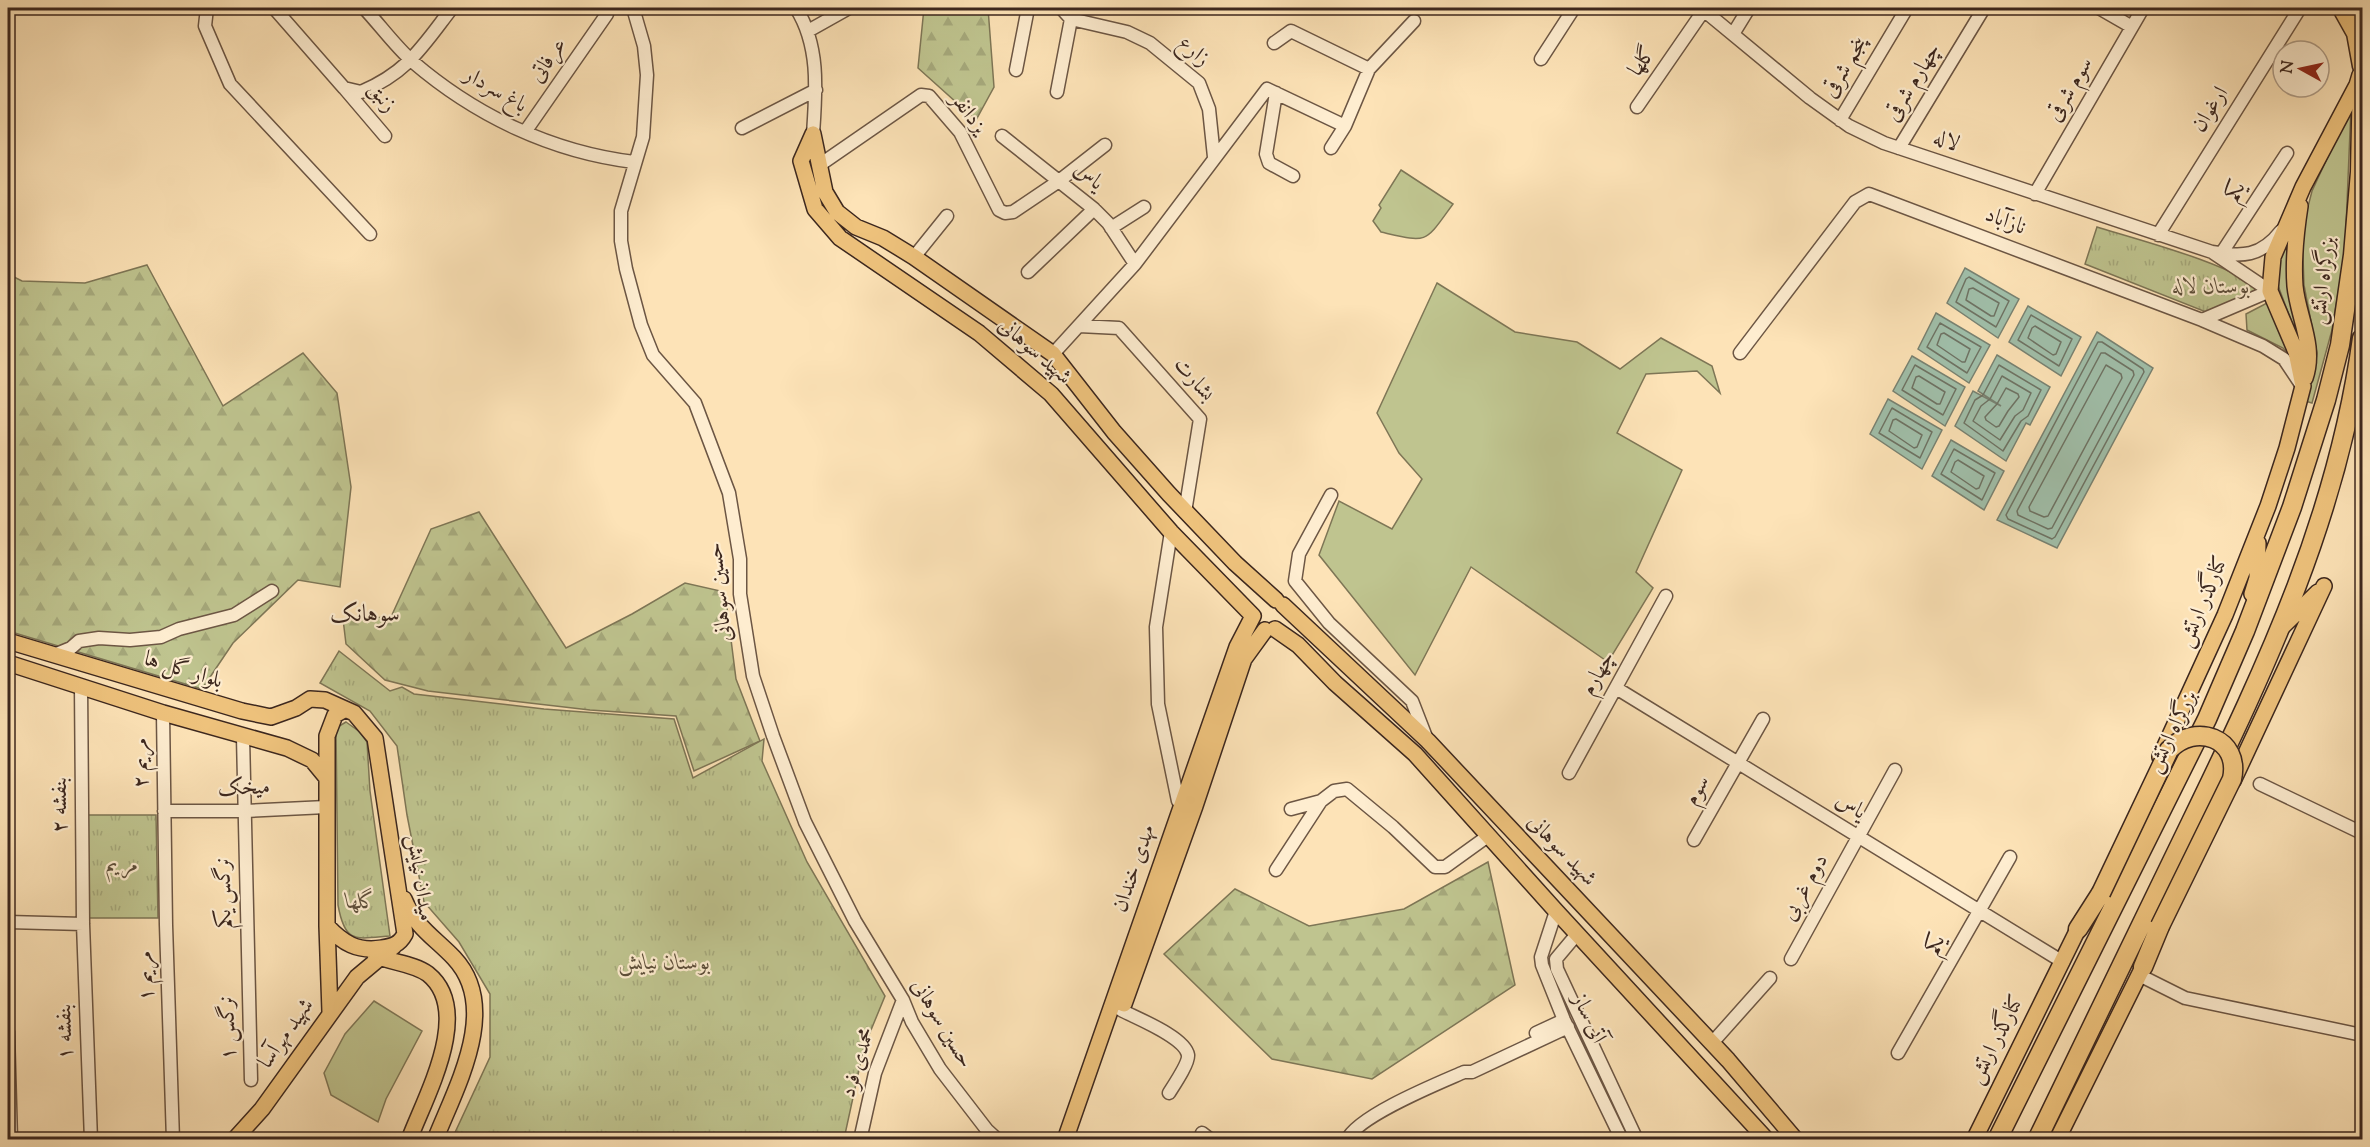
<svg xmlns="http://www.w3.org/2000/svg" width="2370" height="1147" font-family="'Sorts Mill Goudy',Amiri,serif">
<defs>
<pattern id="forest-firs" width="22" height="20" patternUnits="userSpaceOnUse" patternTransform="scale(1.5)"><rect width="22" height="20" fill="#bfc48f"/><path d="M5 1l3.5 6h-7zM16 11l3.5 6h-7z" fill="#a5a87b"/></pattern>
<pattern id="park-tufts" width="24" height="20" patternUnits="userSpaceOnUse" patternTransform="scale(1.5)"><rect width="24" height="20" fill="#bfc48f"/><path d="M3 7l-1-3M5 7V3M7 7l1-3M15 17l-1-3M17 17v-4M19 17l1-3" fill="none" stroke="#a5a87b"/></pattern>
</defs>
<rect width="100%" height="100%" fill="#fde3b7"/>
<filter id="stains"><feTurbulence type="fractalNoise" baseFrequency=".00333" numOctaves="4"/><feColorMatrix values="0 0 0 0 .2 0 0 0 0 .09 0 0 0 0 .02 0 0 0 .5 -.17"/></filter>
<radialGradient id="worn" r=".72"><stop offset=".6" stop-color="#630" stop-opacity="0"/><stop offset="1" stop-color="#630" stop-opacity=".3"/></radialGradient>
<path fill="#bfc48f" stroke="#7e7656" stroke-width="1.5" d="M2351,107L2345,251L2332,330L2312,403L2305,401L2314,372L2317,353L2304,285L2302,230L2312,191Z
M1401,170L1453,204C1424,244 1429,243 1381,232L1373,221L1381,208L1379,205Z
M2289,235C2285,281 2292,313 2305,357L2277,283L2278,262Z
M1437,283L1515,332L1577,342L1620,369L1661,338L1712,366L1720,393L1697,371L1646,374L1617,433L1682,470L1636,572L1653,588L1608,662L1471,567L1415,675L1319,555L1339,501L1392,529L1422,479L1399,453L1377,413Z
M2267,303L2291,352L2287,353L2283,348L2247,330L2246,314Z
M374,1001L422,1031L386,1099L378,1122L331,1095L324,1073L345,1034Z"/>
<path fill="url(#forest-firs)" stroke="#7e7656" stroke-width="1.5" d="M924,8H988L994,87L976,120L918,68Z
M147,265L223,406L303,353L337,393L351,487L340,587L298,580L233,643L202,689L8,631V274L22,281L85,283Z
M479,512L566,648L632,614L685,583L725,592L736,679L760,741L694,771L676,716L590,710L428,691L385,680L346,644L343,619L391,617L431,529Z
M1488,862L1515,985L1372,1079L1272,1059L1164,954L1235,889L1309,926L1404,909Z"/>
<path fill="url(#park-tufts)" stroke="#7e7656" stroke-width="1.5" d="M2097,227C2129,237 2244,267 2258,291L2211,314L2085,264Z
M339,651L390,691L402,687L414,694L544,709L674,719L693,778L764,739L762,761L807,862L885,996L864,1047L844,1139H452L490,1057V994L459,942L424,902L407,815L397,746L370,711L320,683Z
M346,722L360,732L367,742L370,791L390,936C355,939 345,944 338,905L336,728Z
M87,815H156L158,918H88Z"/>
<path fill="#a0bfaa" stroke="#788272" stroke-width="1.5" d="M1965,268L2019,299L1998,338L1947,303Z
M2028,306L2081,337L2061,376L2009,342Z
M1936,313L1990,345L1969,383L1918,349Z
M2097,332L2153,368L2057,548L1997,520Z
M1997,355L2050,387L2030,425L2026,423L2006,461L1955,426L1973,391L2001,406L1978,391Z
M1912,356L1965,387L1945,426L1893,391Z
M1888,399L1942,430L1922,469L1870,434Z
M1951,440L2004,471L1984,510L1932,476Z"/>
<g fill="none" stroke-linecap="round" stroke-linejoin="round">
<path stroke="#6e7364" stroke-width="1.5" d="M1969,277L2009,301L1996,327L1956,302L1966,279Z
M1973,288L1999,303L1994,316H1991L1966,300L1969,289Z
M2031,315L2072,339L2059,366L2018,340Z
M1940,323L1981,347L1967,373L1927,347Z
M2035,326L2061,342L2056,354L2053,355L2028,338L2032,328Z
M1944,333L1970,349L1965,362H1962L1937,345L1941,334Z
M2098,342H2102L2143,369L2144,372L2055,537L2052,539L2008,519L2006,515Z
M2101,353H2105L2133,371L2134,375L2052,528L2048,529L2018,515L2017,511Z
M1915,365L1956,389L1943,415L1902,390Z
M1999,365L2041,390L2028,416L2021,421L2003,451L1964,423L1975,400L1983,395Z
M2106,365L2121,374L2122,378L2048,516L2044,517L2030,511L2029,507Z
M1919,376L1945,392L1940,404H1937L1912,388L1916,377Z
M2002,376L2031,393L2023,410L2015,416L2000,440L1973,421L1981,406L1990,399Z
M2006,388L2018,394L2019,397L2008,411L1999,426L1996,427L1986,420L1985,417L1997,404Z
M1892,408L1932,432L1920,458L1879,433Z
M1896,419L1922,435L1917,447L1914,448L1889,431L1893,420Z
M1954,449L1995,473L1982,500L1941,474Z
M1958,460L1984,476L1979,488L1976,489L1951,472L1955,462Z"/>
<g stroke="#6c5644" stroke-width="15">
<path id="minor" d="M207,8L205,26L230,84L370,234
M274,8L344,88L361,92C408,72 422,47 452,8
M364,8C380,25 395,46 413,62C476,116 552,152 634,162
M633,8L644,46L647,75L643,137L621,211V241L626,269L641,325L653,355L695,403L729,493L740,559V594L753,676L773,736L805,822L855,921L903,1000L912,1022L940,1069L987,1130L998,1140
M796,8C820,46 816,91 813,134
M1061,8L1071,19L1127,32L1150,43L1199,83L1209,109L1214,157
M1701,8L1810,98L1849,126L1884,143L2212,252C2242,257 2261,257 2281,231
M2099,8L2132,27
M808,31L849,8
M1733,34L1749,8
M1274,43L1291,31L1369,69
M1541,59L1574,8
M1016,70L1028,8
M345,89L385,136
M1057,92L1071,19
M1276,93L1266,154L1269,163L1293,176
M1637,107L1704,10
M1840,120L1907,8
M742,128L816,90
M525,132L607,14
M1002,136L1094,209L1108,223L1135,264
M1331,148L1345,126L1369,69L1414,21
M1899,148L1984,8
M821,164L921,95L929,96L960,132L999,210L1005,213L1013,212L1059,181L1105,145
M2035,194L2143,8
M1111,228L1144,207
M2158,235L2300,8
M2212,252L2270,291
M2221,254L2287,153
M914,257L947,216
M1028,272L1094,209
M2202,320L2270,291
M1079,326L1119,328L1200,419L1185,512
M1740,353L1855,202L1869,194L2202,320L2263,346L2284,359L2300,383
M1053,354L1135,264L1267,89L1345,126
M1331,495L1299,554L1295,581L1329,623L1412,701L1426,737
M1171,532L1156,627L1158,704L1178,801
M54,655L71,648L79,641L99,638L130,640L161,637L179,629L234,615L272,591
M81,686L83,924L91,1140
M1616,688L2063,962
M163,713L166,925L173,1140
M243,737L251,1080
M1569,773L1666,596
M2260,784L2362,833
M1291,809L1321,801
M164,811H245L326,807
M1694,840L1763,719
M1276,870L1321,801L1334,791L1347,789L1393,827L1435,867H1445L1488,836
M1556,911L1541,957L1542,965L1564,1020L1622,1140
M8,922L83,924
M1577,934L1556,959L1557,969L1637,1140
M1791,959L1895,770
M2139,975L2185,998L2362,1035
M1121,1010C1136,1018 1185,1037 1188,1055C1189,1063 1174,1085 1169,1093
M8,1032L11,1140
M1536,1033L1564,1020
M1712,1043L1770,978
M1898,1053L2010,857
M1202,1133L1211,1140
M860,1140L875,1073L903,1000
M1347,1140C1357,1116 1439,1083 1464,1072H1472L1568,1027"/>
</g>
<g stroke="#3c271e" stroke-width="18">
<path id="major" d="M813,134L801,161L815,209L840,238L979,333L1051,394L1171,532L1253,616L1237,647L1065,1140
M813,134L825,192L837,212L856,227L883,238L914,257L1053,354L1114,432L1169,494L1235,563L1276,600
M2300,206C2296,232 2293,260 2295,286C2298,317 2316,346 2305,378
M2252,594L2257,578L2258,543
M1283,605L1428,741L1728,1060L1796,1140
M2282,627L2318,592
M1275,629L1298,645L1335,683L1415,754L1556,911L1767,1140
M8,641L242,711L271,717L296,708L310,699L325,700L354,713L375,738L405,934C399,945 393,946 382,948C357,952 343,943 327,926V736L335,715L344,710
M8,663L163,713L287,748L312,760L326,777
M2160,757L2225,615L2268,506L2287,448L2303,386L2296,352L2270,291L2273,257L2303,187L2357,85L2360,75
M2233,781L2324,586
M404,899C416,928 434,937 454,958C501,1008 456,1087 435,1140
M327,926L330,1012
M375,955C391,963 413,963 428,974C474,1011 425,1097 409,1140
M1124,1004L1195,806L1244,659L1265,630
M234,1140L262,1109L357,977L394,946
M1974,1140L2083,919
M2057,1140L2148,957"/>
</g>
<g stroke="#3c271e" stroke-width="21">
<path id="highway" d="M2342,8L2356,33L2362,66
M2078,929L2101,893
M2143,967L2160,926
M1997,1140L2207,719L2245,631L2292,507L2326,400L2340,345L2353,255L2360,172L2362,75
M2037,1140C2089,1034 2140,928 2191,822C2268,663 2338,515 2362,338"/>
</g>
<use href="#minor" stroke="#feedd0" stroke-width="12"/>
<use href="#major" stroke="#eec27c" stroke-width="15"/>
<use href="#highway" stroke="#eec27c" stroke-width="18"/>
<g stroke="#3c271e" stroke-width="21" stroke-linecap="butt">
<path id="highway-bridge" d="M2101,893L2169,750C2195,722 2241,738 2232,779L2160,926"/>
</g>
<use href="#highway-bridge" stroke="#eec27c" stroke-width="18"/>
</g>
<g text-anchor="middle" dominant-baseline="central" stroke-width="4.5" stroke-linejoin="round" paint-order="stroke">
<g font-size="22" fill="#3c271e" stroke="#feedd0">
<text transform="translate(1193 52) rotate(41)">زارع</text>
<text transform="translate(549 61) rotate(-55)">عرفاتی</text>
<text transform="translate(1643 62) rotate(-55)">گلها</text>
<text transform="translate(1846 68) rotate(-59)">پنجم شرقی</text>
<text transform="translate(1914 83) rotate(-59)">چهارم شرقی</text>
<text transform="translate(2071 90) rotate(-60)">سوم شرقی</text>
<text transform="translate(495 91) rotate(30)">باغ سردار</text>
<text transform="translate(381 98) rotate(50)">زنبق</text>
<text transform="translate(2211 110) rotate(-58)">ارغوان</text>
<text transform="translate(968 114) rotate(54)">یزدانفر</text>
<text transform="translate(1946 142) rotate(18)">لاله</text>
<text transform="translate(1088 177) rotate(39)">یاس</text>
<text transform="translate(2236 192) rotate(-57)">یکم</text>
<text transform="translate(2005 222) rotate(21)">نازآباد</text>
<text transform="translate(2324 281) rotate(-83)">بزرگراه ارتش</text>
<text transform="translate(1034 352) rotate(41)">شهید سوهانی</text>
<text transform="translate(1193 380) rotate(49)">بشارت</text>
<text transform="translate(721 592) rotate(-96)">حسین سوهانی</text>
<text transform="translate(2204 602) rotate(-67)">کنارگذر ارتش</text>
<text transform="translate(183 671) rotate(17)">بلوار گل ها</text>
<text transform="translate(1599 674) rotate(-61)">چهارم</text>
<text transform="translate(2173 732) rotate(-64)">بزرگراه ارتش</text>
<text transform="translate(142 763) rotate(-90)">مریم ۲</text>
<text transform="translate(244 789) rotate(-2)">میخک</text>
<text transform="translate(1698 791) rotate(-60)">سوم</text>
<text transform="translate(61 805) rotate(-90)">بنفشه ۲</text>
<text transform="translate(1850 807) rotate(31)">یاس</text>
<text transform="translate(1561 851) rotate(46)">شهید سوهانی</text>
<text transform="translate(1135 869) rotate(-71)">مهدی خندان</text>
<text transform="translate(419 878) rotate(82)">میدان نیایش</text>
<text transform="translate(1806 888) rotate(-61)">دوم غربی</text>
<text transform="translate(225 893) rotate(-91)">نرگس یکم</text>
<text transform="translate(1936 945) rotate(-60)">یکم</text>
<text transform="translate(147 976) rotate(-92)">مریم ۱</text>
<text transform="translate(1588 1019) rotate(65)">آتی ساز</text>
<text transform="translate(941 1024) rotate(59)">حسین سوهانی</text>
<text transform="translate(229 1028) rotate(-92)">نرگس ۱</text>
<text transform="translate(66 1032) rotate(-92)">بنفشه ۱</text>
<text transform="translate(287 1034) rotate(-55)">شهید مهرآسا</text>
<text transform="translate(1997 1040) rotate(-63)">کنارگذر ارتش</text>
<text transform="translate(859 1063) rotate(-73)">محمدی فرد</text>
</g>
<g font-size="22" font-style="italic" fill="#5d4e3a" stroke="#feedd0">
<text x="2211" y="288">بوستان لاله</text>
<text x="122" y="866">مریم</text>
<text x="361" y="903">گلها</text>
<text x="664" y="964">بوستان نیایش</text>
</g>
<g font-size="24" fill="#3c271e" stroke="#feedd0">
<text x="365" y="615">سوهانک</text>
</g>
</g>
<rect width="2370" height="1147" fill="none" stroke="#fde3b7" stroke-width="30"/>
<rect x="9" y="9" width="2352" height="1129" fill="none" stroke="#3c271e" stroke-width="3"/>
<rect x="15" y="15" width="2340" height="1117" fill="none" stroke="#3c271e" stroke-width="1.5"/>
<g transform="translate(2301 69) rotate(278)"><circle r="28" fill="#feedd0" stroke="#b09e89" stroke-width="1.5"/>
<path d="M0-4.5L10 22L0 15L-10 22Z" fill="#8f2418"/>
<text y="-9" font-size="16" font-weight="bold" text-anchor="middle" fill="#3c271e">N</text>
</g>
<rect width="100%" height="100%" filter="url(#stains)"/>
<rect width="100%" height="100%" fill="url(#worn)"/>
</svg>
